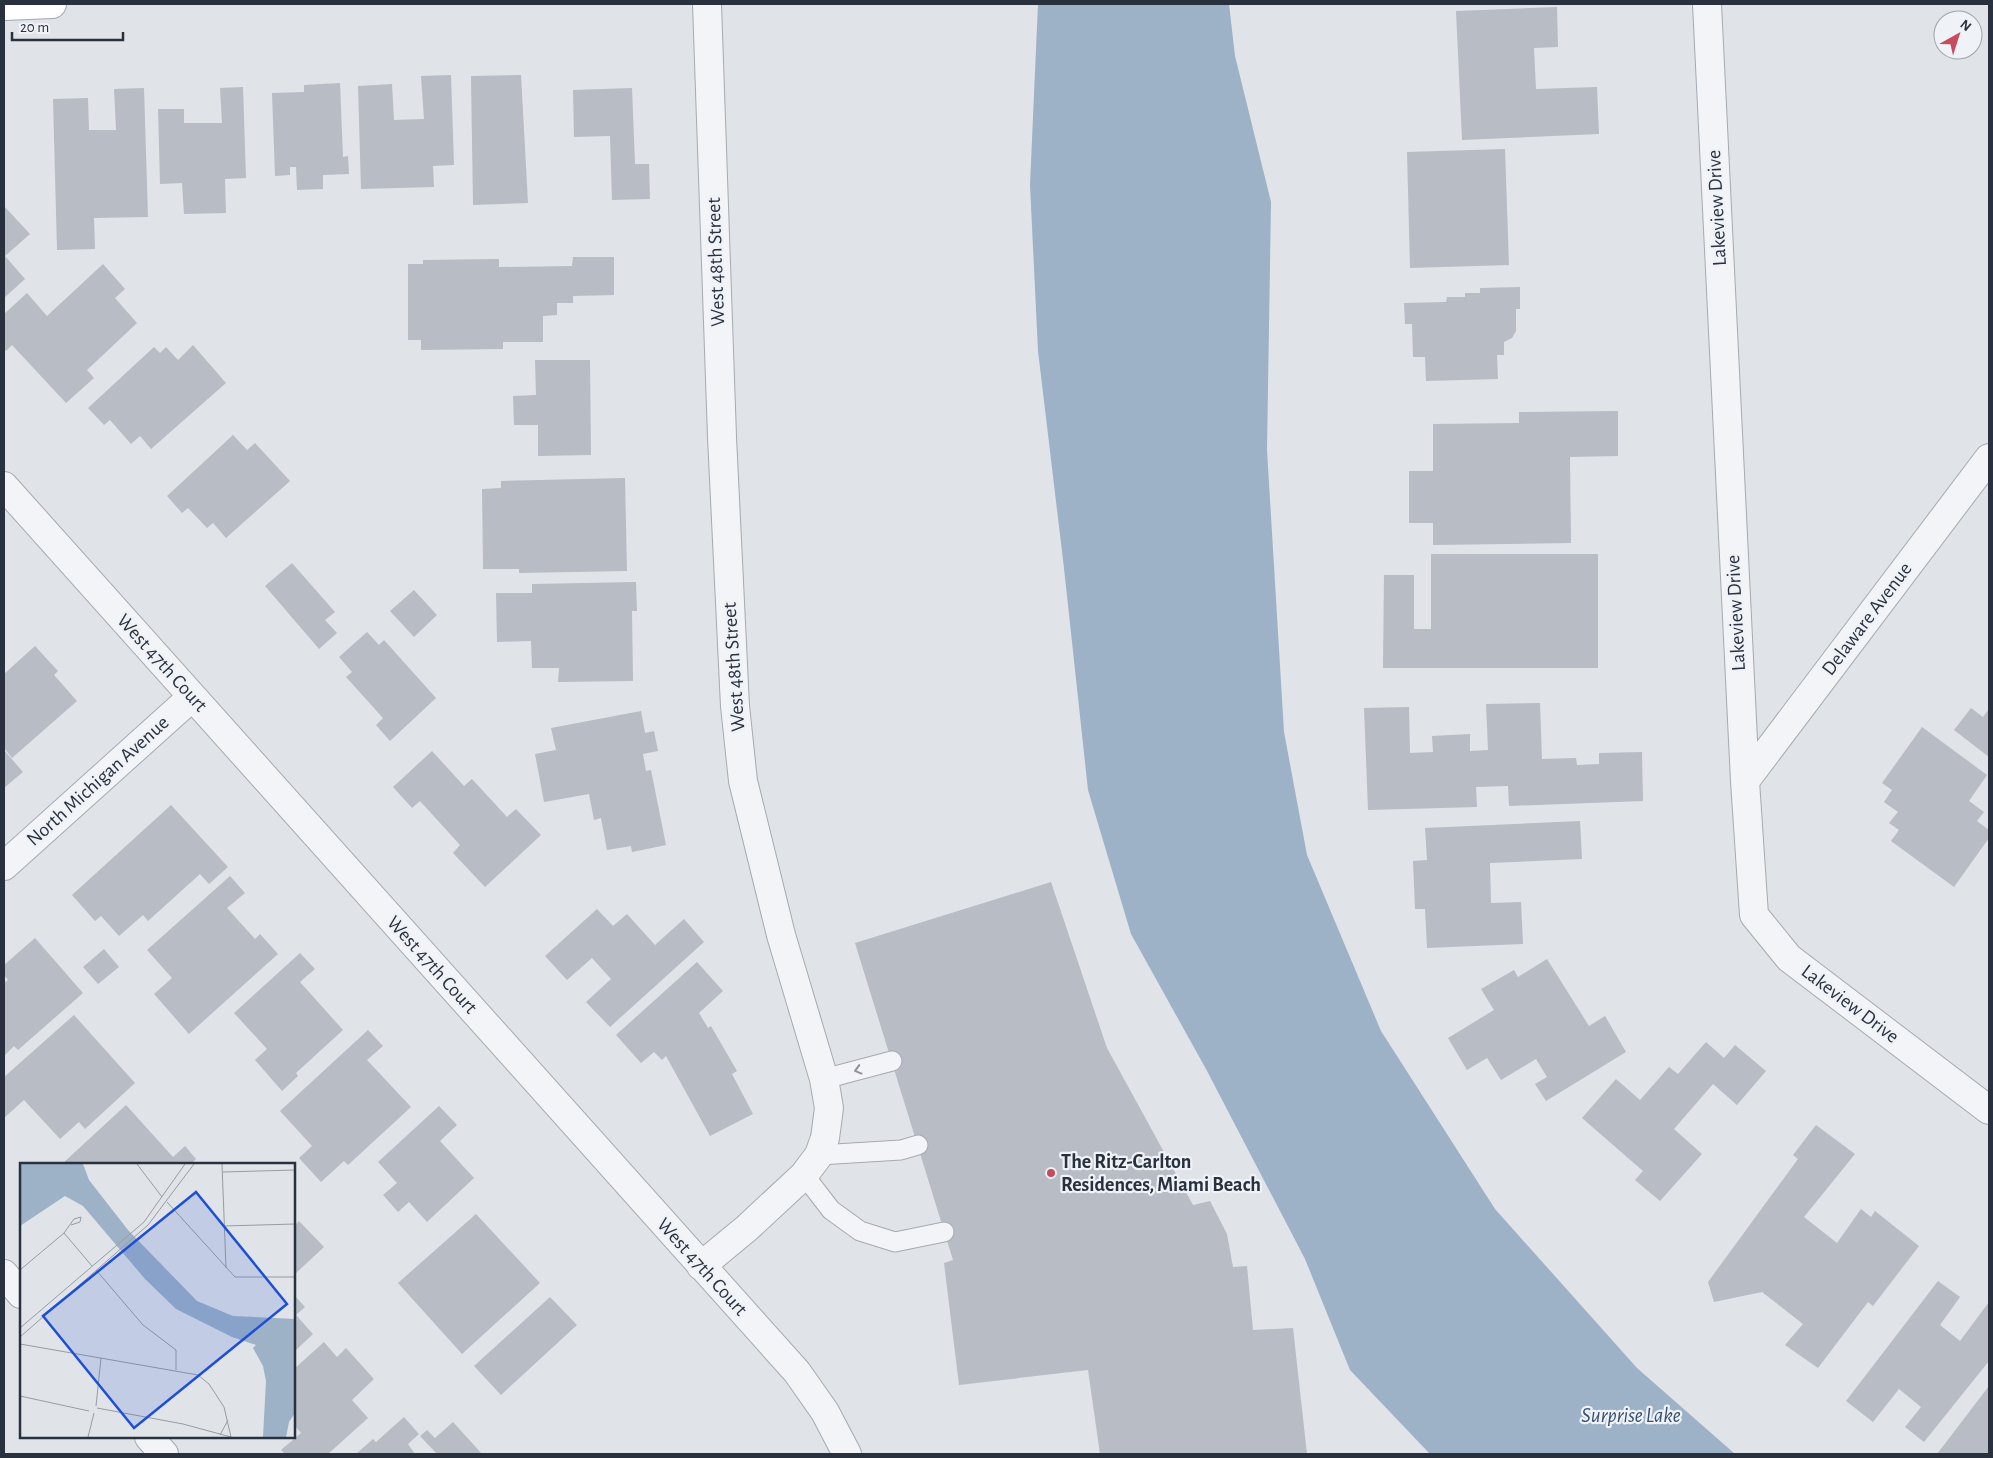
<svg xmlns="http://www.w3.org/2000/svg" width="1993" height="1458" font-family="'Alegreya Sans',sans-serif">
<rect width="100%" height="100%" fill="#e0e3e8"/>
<path fill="#9db1c7" d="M1038,4H1229L1235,56L1271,202L1267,450L1284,732L1307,855L1381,1031L1495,1209L1637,1368L1735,1454H1430L1350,1370L1305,1259L1206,1069L1131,934L1088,790L1064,568L1038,351L1030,185Z"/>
<path fill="#b7bcc5" d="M1557,7L1558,47L1534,48L1536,89L1597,87L1599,134L1462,140L1456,11Z
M451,75L454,165L433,166L434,187L361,189L358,86L392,84L394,120L424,119L421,76Z
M521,75L528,203L473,205L471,76Z
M340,83L343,157L348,156L349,174L323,175V189L297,190L296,167H290V175L275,176L272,93L304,92V85Z
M243,87L246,178L225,179L226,213L184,214L182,183L160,184L158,109H184V123H222L220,88Z
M144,88L148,217L94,218L95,249L57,250L53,99L88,98L89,130H116L114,89Z
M632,88L635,164H649L650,199L612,200L610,136L574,137L573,90Z
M1505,149L1509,265L1410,268L1407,152Z
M4,206L30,234L5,256L25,279L4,298Z
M573,257H614V295L573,296V303H557V315L543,316V342H503V349L421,350V340H408V264H423V260L499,259V267L572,266Z
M103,264L125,289L115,298L137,323L87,370L94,378L66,403L12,345L6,351L4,349V314L27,293L47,316Z
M1520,287V309H1516V331L1512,338L1504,342V355H1497L1498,379L1426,381L1425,357H1413L1412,324H1405L1404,303L1446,302L1447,297H1465V293H1480V288Z
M193,345L226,383L151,449L140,436L131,444L110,420L104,425L88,408L154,347L160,353L166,347L178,360Z
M535,360H590L591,455L538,456V425H514L513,396L536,395Z
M1618,411V456L1570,457L1571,543L1433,545V523H1409V471H1433V424L1519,423V412Z
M233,435L247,450L255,443L290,481L226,538L213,523L207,528L188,508L182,513L167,496Z
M625,478L627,571L519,573V569H483L482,489L501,488V481Z
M1431,554H1598V668H1383L1384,575H1414V629H1431Z
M292,563L335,612L325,620L337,633L319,649L265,586Z
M636,582L637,611H632L633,681L558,682L559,668H532L531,641L497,642L496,593H532V584Z
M414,590L437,615L414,637L390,611Z
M367,632L379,645L384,640L436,698L390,741L376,725L383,718L346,677L352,672L339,657Z
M35,646L58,671L54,675L77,701L12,758L4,748V674Z
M1540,703L1542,759L1576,758L1577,765L1599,764V753L1642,752L1643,801L1509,806L1508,786L1476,787L1477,807L1368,810L1364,708L1409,707L1410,753L1433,752L1432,736L1470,734V751L1488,750L1486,704Z
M1971,708L1983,717L1989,709V757L1954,730Z
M641,711L645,733L654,731L658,751L643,754L646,771L651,770L666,845L632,852L631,846L607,850L601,818L594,820L589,794L544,802L535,754L556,750L551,728Z
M1922,727L1987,775L1969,801L1984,812L1977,821L1989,830V838L1954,887L1891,841L1899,830L1889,823L1898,812L1884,802L1892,790L1882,783Z
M4,750L23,772L4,788Z
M432,751L464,786L472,779L507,817L516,809L541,835L485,887L453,853L460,845L420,801L412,808L393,787Z
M171,805L228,867L209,884L200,874L148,921L143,915L119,936L101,916L95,921L72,895Z
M1580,821L1582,859L1490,863L1491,903L1521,902L1523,944L1427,948L1425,909H1415L1413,861L1427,860L1425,828Z
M230,876L245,893L227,908L255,939L260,934L278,954L189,1034L154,994L172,978L147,950Z
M1051,882L1107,1048L1193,1205L1210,1201L1227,1234L1233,1267L1247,1266L1253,1330L1293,1328L1307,1454H1100L1088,1370L959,1385L944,1263L953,1260L855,943Z
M597,909L613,926L627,914L655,945L684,919L704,942L610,1027L586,1002L611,979L592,958L567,980L545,956Z
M35,938L83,993L18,1050L14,1046L4,1056V983L8,980L4,975V965Z
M104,949L119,967L98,984L83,967Z
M300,953L315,969L300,982L343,1030L296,1073L298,1076L282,1091L255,1060L267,1049L234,1013Z
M1547,959L1589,1026L1605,1016L1626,1052L1546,1101L1535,1084L1547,1077L1536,1059L1501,1080L1487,1058L1467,1070L1448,1038L1494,1010L1481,989L1514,970L1518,977Z
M697,962L723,991L699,1013L708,1028L711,1026L737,1071L732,1074L753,1114L710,1136L666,1056L662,1060L654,1052L641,1063L616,1035Z
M74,1015L135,1083L85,1129L79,1122L60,1139L24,1100L4,1118V1077Z
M368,1030L383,1046L367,1060L411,1107L348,1165L344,1161L321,1182L299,1158L312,1146L280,1111Z
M1706,1042L1724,1058L1735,1045L1766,1071L1737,1105L1713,1084L1674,1129L1702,1154L1660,1201L1635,1180L1643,1171L1582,1118L1616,1079L1640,1100L1669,1067L1678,1074Z
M126,1105L173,1157L185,1146L196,1159L191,1164H62Z
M439,1106L457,1125L440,1141L474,1178L427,1222L409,1202L398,1212L383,1195L397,1183L378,1162Z
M1816,1125L1855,1154L1804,1217L1837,1243L1861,1209L1871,1217L1875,1211L1919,1246L1873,1306L1868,1302L1818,1368L1785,1345L1803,1324L1762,1292L1714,1302L1708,1282L1798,1159L1793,1155Z
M476,1214L540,1283L462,1354L398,1283Z
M299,1221L324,1247L294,1275V1226Z
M1938,1281L1960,1297L1940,1325L1960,1341L1989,1302V1361L1924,1442L1905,1427L1921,1407L1899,1389L1873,1422L1846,1401Z
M294,1295L305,1307L296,1315L313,1334L294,1352Z
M550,1297L577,1325L501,1395L474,1366Z
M324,1342L337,1357L346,1348L374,1379L352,1400L368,1418L328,1454H285L281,1450L301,1433L294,1425V1369Z
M1989,1386V1454H1937Z
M404,1417L419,1434L408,1444L415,1454H356L373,1439L376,1442Z
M453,1422L482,1454H437L420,1436L427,1430L435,1438Z"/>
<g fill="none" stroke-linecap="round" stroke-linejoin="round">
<g stroke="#a5aab2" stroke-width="21">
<path id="service" d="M824,1079L892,1061
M819,1155L901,1150L918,1145
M804,1175L831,1210L860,1231L895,1242L944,1232"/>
</g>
<g stroke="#a5aab2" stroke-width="30">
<path id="minor" d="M1707,4L1745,781L1754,915L1789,958L1989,1110
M4,486L797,1372L825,1412L847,1454
M1745,781L1989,458
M4,866L192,697
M701,1266L747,1228L804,1175L819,1155L825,1138L829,1108L824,1079L781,935L743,781L735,706L722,437L707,4
M4,1274L21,1294
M149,1437L164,1454"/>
</g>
<g stroke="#a0a8b3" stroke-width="30">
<path id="primary" d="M4,6L52,4"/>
</g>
<use href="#service" stroke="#f2f4f7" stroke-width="19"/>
<use href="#minor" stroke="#f2f4f7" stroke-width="28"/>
<use href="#primary" stroke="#fff" stroke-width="28"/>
</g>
<defs><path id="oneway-chevron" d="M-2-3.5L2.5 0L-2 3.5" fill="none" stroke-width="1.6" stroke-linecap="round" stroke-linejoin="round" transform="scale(1.25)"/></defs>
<use stroke="#8e929b" href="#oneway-chevron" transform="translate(858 1070) rotate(165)"/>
<circle fill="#c74b5d" stroke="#eff2f6" stroke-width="2" cx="1051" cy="1173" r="5"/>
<g text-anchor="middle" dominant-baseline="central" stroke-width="4.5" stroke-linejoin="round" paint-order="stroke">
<g font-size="20" fill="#29313f" stroke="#eff2f6">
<text transform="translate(1717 208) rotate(-93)">Lakeview Drive</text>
<text transform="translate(716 262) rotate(-92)">West 48th Street</text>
<text transform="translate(1736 613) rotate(-93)">Lakeview Drive</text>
<text transform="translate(1867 619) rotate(-53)">Delaware Avenue</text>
<text transform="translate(162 663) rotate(48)">West 47th Court</text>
<text transform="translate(734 667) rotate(-94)">West 48th Street</text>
<text transform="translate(98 781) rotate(-42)">North Michigan Avenue</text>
<text transform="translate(432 965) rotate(48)">West 47th Court</text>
<text transform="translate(1850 1004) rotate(37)">Lakeview Drive</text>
<text transform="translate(702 1267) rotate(48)">West 47th Court</text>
</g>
<g font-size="20" font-weight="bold" fill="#29313f" stroke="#eff2f6" text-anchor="start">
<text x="1061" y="1162">The Ritz-Carlton<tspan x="1061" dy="23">Residences, Miami Beach</tspan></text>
</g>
<g font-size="21" font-style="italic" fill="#365071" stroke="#eff2f6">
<text x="1631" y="1415">Surprise Lake</text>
</g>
</g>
<g transform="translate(20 1163)">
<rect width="275" height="275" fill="#e0e3e8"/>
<path d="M0,1H63L69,17L108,67L177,138L213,153L275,156V250L269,259L266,274H243L246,218L243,203L233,185L236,182L212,174L156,146L125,116L63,43L45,33L0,63Z" fill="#9db1c7"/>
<path fill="none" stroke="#979ca4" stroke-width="1" d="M117,1L142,34M202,1L206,105M203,9L275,7M147,39L215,114H275M204,63L275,61M44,70L72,103M0,107L44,70L54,56L61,54L60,59L51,62M76,107L123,162L156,187V207M0,165L124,59L165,1M0,174L128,62L174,1M0,181L178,212L189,221L204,244L211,274M0,233L69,248M76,243L81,195M77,245L163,261L211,274M200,272L208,257M68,274L74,250"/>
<path fill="#1d4ed8" fill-opacity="0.15" stroke="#1d4ed8" stroke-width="2.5" d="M176,29L267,141L114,265L23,153Z"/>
<rect width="275" height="275" fill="none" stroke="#29313f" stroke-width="2.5"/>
</g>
<rect width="1993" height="1458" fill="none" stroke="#29313f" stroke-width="10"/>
<g transform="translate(1958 35) rotate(39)"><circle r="24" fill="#eff2f6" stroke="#a0a5ad"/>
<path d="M0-4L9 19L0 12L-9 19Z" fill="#c74b5d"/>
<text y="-8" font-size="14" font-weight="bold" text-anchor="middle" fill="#29313f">N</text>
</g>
<path d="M12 32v8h111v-8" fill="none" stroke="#29313f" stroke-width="2.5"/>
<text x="20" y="32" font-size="15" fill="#29313f" stroke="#eff2f6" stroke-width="4" paint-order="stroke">20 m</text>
</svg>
